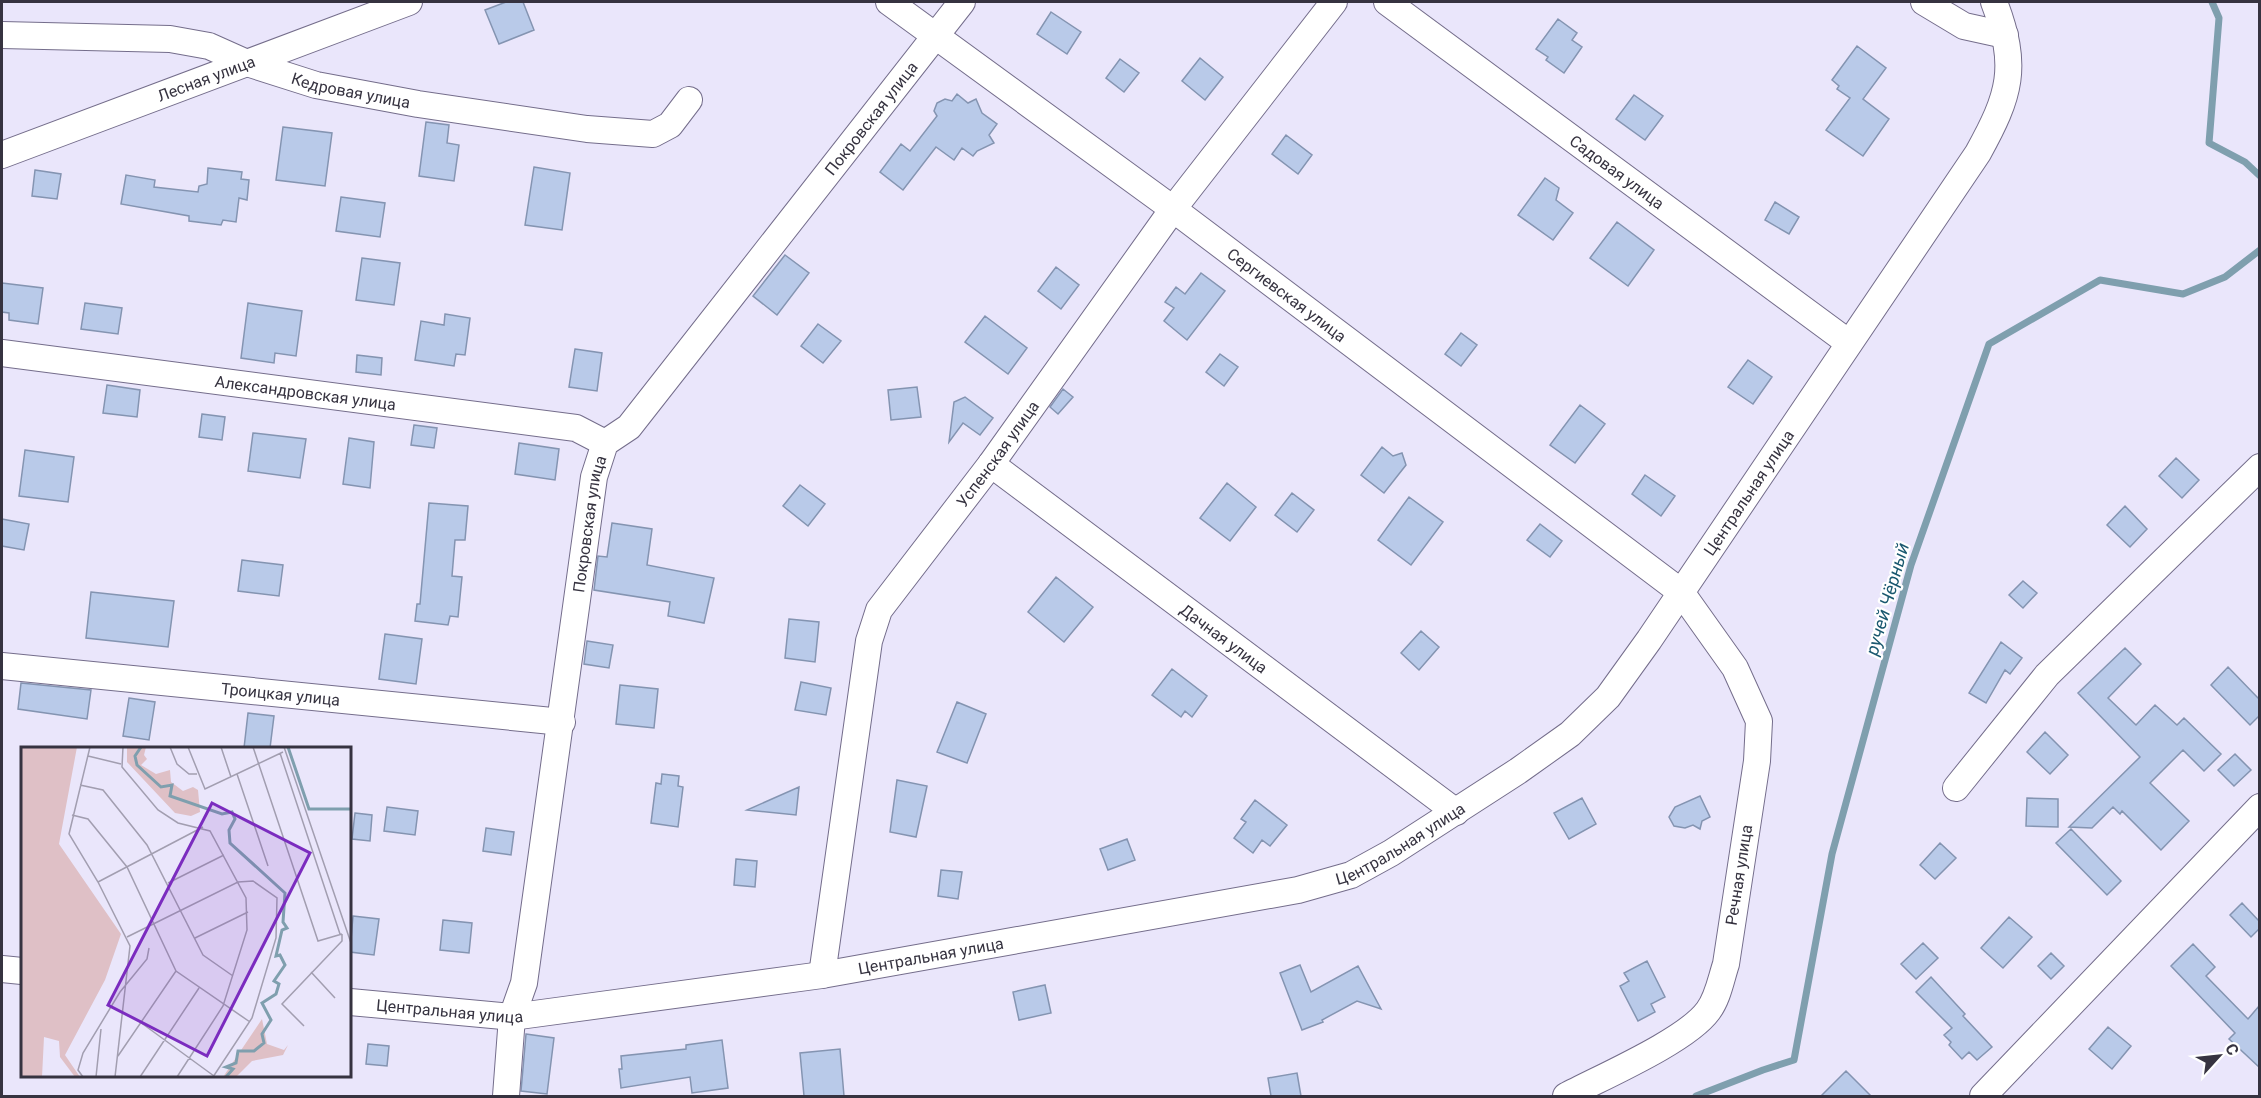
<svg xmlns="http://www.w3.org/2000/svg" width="2261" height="1098" font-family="Roboto,sans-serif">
<rect width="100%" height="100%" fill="#eae6fb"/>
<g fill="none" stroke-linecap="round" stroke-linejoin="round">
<path stroke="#7f9fae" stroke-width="7" d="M2212,2L2219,18L2209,143L2245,162L2260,176
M1696,1096L1763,1070L1794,1060L1832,854L1911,565L1989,344L2100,280L2183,294L2225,277L2260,250"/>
</g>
<path fill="#b9cae9" stroke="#8494b1" stroke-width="1.5" d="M506,2H523L534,30L499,44L485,10Z
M1051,12L1081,32L1067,54L1037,34Z
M1558,19L1577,33L1572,40L1582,47L1564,73L1546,60L1548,57L1536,49Z
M1857,46L1886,68L1863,99L1889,119L1863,156L1826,130L1850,98L1837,89L1839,86L1832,80Z
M1200,58L1223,77L1205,100L1182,81Z
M1120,59L1139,73L1124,92L1106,78Z
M957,94L968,103L976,99L982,113L997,124L989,135L994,143L977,151L973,156L962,148L954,160L936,147L903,190L880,172L901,144L910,151L937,116L934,111L937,103L945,99L952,101Z
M1634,95L1663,116L1645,140L1616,119Z
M426,122L449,125L447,143L459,145L454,181L419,176Z
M283,127L332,133L325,186L276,180Z
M1286,135L1312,155L1298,174L1272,154Z
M534,167L570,173L562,230L525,225Z
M208,168L242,172L241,179L249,180L247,200L239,198L236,222L223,220L221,225L189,221V216L121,204L126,175L155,180L154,187L198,192L199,186L207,184Z
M35,170L61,174L57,199L32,196Z
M1545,178L1559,188L1556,200L1573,213L1553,240L1518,215Z
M341,197L385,203L380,237L336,231Z
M1775,202L1799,217L1789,234L1765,220Z
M1617,222L1654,250L1628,286L1590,258Z
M785,255L809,273L777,315L753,296Z
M362,258L400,263L394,305L356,300Z
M1056,267L1079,285L1061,309L1038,291Z
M1201,273L1225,291L1187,340L1164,321L1174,308L1165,302L1176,287L1185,294Z
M2,283L43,288L38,324L9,320V313L2,312Z
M85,303L122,308L118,334L81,329Z
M248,303L302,311L296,356L275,353L274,363L241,358Z
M445,314L470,318L465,355L456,354L454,366L415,360L421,321L444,325Z
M985,316L1027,348L1008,374L965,342Z
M818,324L841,341L823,363L801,346Z
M1461,333L1477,345L1461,366L1445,354Z
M575,349L602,353L597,391L569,387Z
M1220,354L1238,367L1224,386L1206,372Z
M357,355L382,358L381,375L356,372Z
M1748,360L1772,377L1753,404L1728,387Z
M107,385L140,390L137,417L103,413Z
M917,387L921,417L891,420L888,390Z
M1063,389L1073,397L1058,414L1050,407Z
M965,397L993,418L980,435L963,423L949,442L954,402Z
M1580,405L1605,424L1575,463L1550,445Z
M202,414L225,417L222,440L199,437Z
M414,425L437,428L434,448L411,445Z
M253,433L306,439L300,478L248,471Z
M349,438L374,442L370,488L343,484Z
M519,443L559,449L555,480L515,474Z
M1382,447L1393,456L1402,453L1406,465L1384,493L1361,475Z
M25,450L74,457L68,502L19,496Z
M2176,458L2199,480L2182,498L2159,476Z
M1645,475L1675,496L1661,516L1632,494Z
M1227,483L1256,507L1230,541L1200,518Z
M800,485L825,504L808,526L783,506Z
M1292,493L1314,510L1297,532L1275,515Z
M1409,497L1443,522L1411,565L1378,540Z
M429,503L468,506L465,540H455L452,576L462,577L458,617L450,616L448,625L415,621L417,604H420Z
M2125,506L2147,529L2130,547L2107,525Z
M2,519L29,524L24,550L2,546Z
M612,523L652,529L647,565L714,578L704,623L668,616L670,602L594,590L598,556L607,557Z
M1540,524L1562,541L1550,557L1527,540Z
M242,560L283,565L279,596L238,591Z
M1056,577L1093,607L1064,642L1028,612Z
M2023,581L2037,593L2023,608L2009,595Z
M91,592L174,601L168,647L86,638Z
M789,619L819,622L815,662L785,658Z
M1421,631L1439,647L1419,670L1401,653Z
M385,634L422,639L416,684L379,679Z
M587,641L613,645L609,668L584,664Z
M2001,642L2022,658L2010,674L2005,670L1986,703L1969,693Z
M2125,648L2141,664L2108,698L2136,725L2155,705L2177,725L2184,718L2221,754L2204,771L2183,750L2150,783L2189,821L2161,850L2122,811L2120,814L2113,807L2092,828L2069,827L2140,757L2078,693Z
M2228,667L2259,699V716L2250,725L2211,685Z
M1172,669L1207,696L1192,717L1185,711L1181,717L1152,695Z
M801,682L831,688L826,715L795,710Z
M21,683L91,690L87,719L18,709Z
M620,685L658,689L654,728L616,724Z
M129,698L155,702L149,740L123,736Z
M957,702L986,714L967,763L937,752Z
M248,713L274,716L270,748H244Z
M2045,732L2068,755L2050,774L2027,752Z
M2235,754L2251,770L2234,786L2218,770Z
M662,774L679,776L678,786L683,787L678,827L651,823L656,783L661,784Z
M897,780L927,786L916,837L890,832Z
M799,787L796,815L747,810Z
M1700,796L1710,817L1702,821L1700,829L1693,825L1685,828L1674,826L1669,817L1675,807Z
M1582,798L1596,824L1569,839L1554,813Z
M2027,798L2058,799V827L2026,826Z
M1255,800L1287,825L1270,846L1262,840L1253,853L1234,838L1246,822L1241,819Z
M387,807L418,811L415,835L384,831Z
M355,813L372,815L370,841L352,839Z
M486,828L514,832L511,855L483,851Z
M2071,829L2121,881L2107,895L2056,843Z
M1127,839L1135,860L1108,870L1100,849Z
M1940,843L1956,858L1935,879L1920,865Z
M736,859L757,861L755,887L734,885Z
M941,870L962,872L958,899L938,896Z
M2242,903L2259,921V929L2251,937L2230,915Z
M353,916L379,919L374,955L350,952Z
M2009,917L2032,937L2003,968L1981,948Z
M443,920L472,923L469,953L440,950Z
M1923,943L1938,958L1916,979L1901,964Z
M2193,944L2215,967L2206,976L2248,1019L2259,1006V1067L2229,1039L2235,1033L2171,966Z
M2051,953L2064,966L2051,979L2038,966Z
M1647,961L1665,997L1651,1004L1655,1012L1638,1021L1620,986L1629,981L1624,973Z
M1300,965L1311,992L1358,966L1381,1009L1357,1001L1322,1020L1323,1022L1302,1030L1280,973Z
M1931,977L1965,1014L1963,1016L1992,1047L1977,1060L1969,1052L1962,1059L1949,1045L1951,1042L1944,1035L1952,1028L1916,992Z
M1045,985L1051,1013L1019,1020L1013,992Z
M2108,1027L2131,1046L2112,1069L2089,1049Z
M526,1034L554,1038L547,1094L521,1091Z
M722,1040L728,1088L692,1093L690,1077L621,1088L619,1069H622L621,1056L686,1049V1045Z
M368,1044L389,1046L387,1066L366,1064Z
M840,1049L844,1096H804L800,1053Z
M1846,1071L1871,1096H1821Z
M1297,1073L1301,1096H1271L1268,1078Z"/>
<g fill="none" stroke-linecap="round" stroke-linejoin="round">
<g stroke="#746d8b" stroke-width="28">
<g id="minor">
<path id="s1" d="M889,2L1173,209L1681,592L1735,668L1759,721L1757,761L1726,964C1721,979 1718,998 1708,1011C1686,1041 1602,1077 1566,1096"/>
<path id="s2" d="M1387,2L1849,343"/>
<path d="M1924,2L1964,26L2005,35"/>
<path id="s3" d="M2,35L170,39L209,46L247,63L316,85L418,104L587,129L653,134L670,125L689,100"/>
<path id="s4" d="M2,155L409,2"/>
<path id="s5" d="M2,353L576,428L605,443"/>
<path id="s6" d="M991,464L1456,812"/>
<path id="s7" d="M2,666L562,722"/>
<path d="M1956,788L2047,675L2260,467"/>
<path d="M2,969L22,971"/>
<path id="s8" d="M822,975L869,641L879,610L991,464L1173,209L1334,2"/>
<path id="s9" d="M350,1002L512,1017L822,975L1298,890L1351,875L1391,853L1518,771L1570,734L1608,697L1649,640L1978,153C2010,95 2019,67 1994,2"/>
<path id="s10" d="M506,1096L512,1017L524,983L594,477L605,443L629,427L962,2"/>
<path d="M1983,1096L2260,807"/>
</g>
</g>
<use href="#minor" stroke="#fff" stroke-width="26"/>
</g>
<g text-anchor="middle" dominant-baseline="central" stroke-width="4.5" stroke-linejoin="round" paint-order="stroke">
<g font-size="16" fill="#363340" stroke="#fff">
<text stroke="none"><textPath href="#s4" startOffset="218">Лесная улица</textPath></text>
<text stroke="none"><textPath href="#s3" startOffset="357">Кедровая улица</textPath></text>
<text stroke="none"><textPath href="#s10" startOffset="1083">Покровская улица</textPath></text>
<text stroke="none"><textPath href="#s2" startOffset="286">Садовая улица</textPath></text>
<text stroke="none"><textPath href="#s1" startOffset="494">Сергиевская улица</textPath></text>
<text stroke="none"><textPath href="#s5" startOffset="306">Александровская улица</textPath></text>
<text stroke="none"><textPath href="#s8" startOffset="566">Успенская улица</textPath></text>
<text stroke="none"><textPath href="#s9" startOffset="1576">Центральная улица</textPath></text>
<text stroke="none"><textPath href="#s10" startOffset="579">Покровская улица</textPath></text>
<text stroke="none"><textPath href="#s6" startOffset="291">Дачная улица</textPath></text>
<text stroke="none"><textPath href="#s7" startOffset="280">Троицкая улица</textPath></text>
<text stroke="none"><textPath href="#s9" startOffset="1072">Центральная улица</textPath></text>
<text transform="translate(1739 875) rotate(-81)">Речная улица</text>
<text stroke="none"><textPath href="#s9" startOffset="586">Центральная улица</textPath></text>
<text stroke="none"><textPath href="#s9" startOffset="100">Центральная улица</textPath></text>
</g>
<g font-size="18" font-style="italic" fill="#1a586f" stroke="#fff">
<text transform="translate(1887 599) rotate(-74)">ручей Чёрный</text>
</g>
</g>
<g transform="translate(21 747)">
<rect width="330" height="330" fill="#eae6fb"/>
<path d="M0,0H56L38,97L100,187L84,233L44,308L59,330H54L39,310L38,294L23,290L21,330H0ZM106,0H125L123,8L126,12L120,18L135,27L149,23L150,35L162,44L172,40L177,43L179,65L170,69L154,66L106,15ZM241,272L246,297L263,303L267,298L262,308L231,314L215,330H202Z" fill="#dfc0c6"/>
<path fill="none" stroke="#7f9fae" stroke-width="3" d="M120,0L114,9L116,18L140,40L151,38L149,49L201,67L211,65L214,72L208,83L209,96L264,146L262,175L266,181L261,183L255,209L259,208L264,218L253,234L258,237L255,247L241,256L250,273L241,287L243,296L233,304H217L215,316L205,320L212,322L205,330M267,0L288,62H330"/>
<path fill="none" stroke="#a29eb0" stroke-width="1.5" d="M69,0L48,87L77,135L109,199L94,330M102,0L101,20L137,63L157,76L189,84L225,151L226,183L202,259L156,330M149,0L156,17L168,27H176M167,0L184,42L262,5M200,0L210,30M232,0L297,194L321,187M263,0L330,196M259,6L319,187M67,9L100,17M216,27L247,119M59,38L82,43L126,98L182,208L212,229M51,68L67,72L106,120L155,224L229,275M77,135L182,80M147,136L203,108M106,190L217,135L232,134L256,151L255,191L231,271L192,330M174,191L227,165M290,225L314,251M119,275L193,329M283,279L261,257L321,194V187M97,309L155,224M62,330L57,323L62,306L99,245L126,212L128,201M75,330L80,282M119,330L178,241"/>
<path fill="#7b2cbf" fill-opacity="0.15" stroke="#7b2cbf" stroke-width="3" d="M191,56L289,106L186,309L87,258Z"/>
<rect width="330" height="330" fill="none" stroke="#363340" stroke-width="3"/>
</g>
<rect width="2261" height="1098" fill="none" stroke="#363340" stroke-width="6"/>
<g transform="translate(2219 1056) rotate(63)" stroke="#ffffff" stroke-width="4.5" paint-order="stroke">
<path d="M0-4.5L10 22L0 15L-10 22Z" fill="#363340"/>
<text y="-9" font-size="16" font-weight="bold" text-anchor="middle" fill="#363340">С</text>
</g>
</svg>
